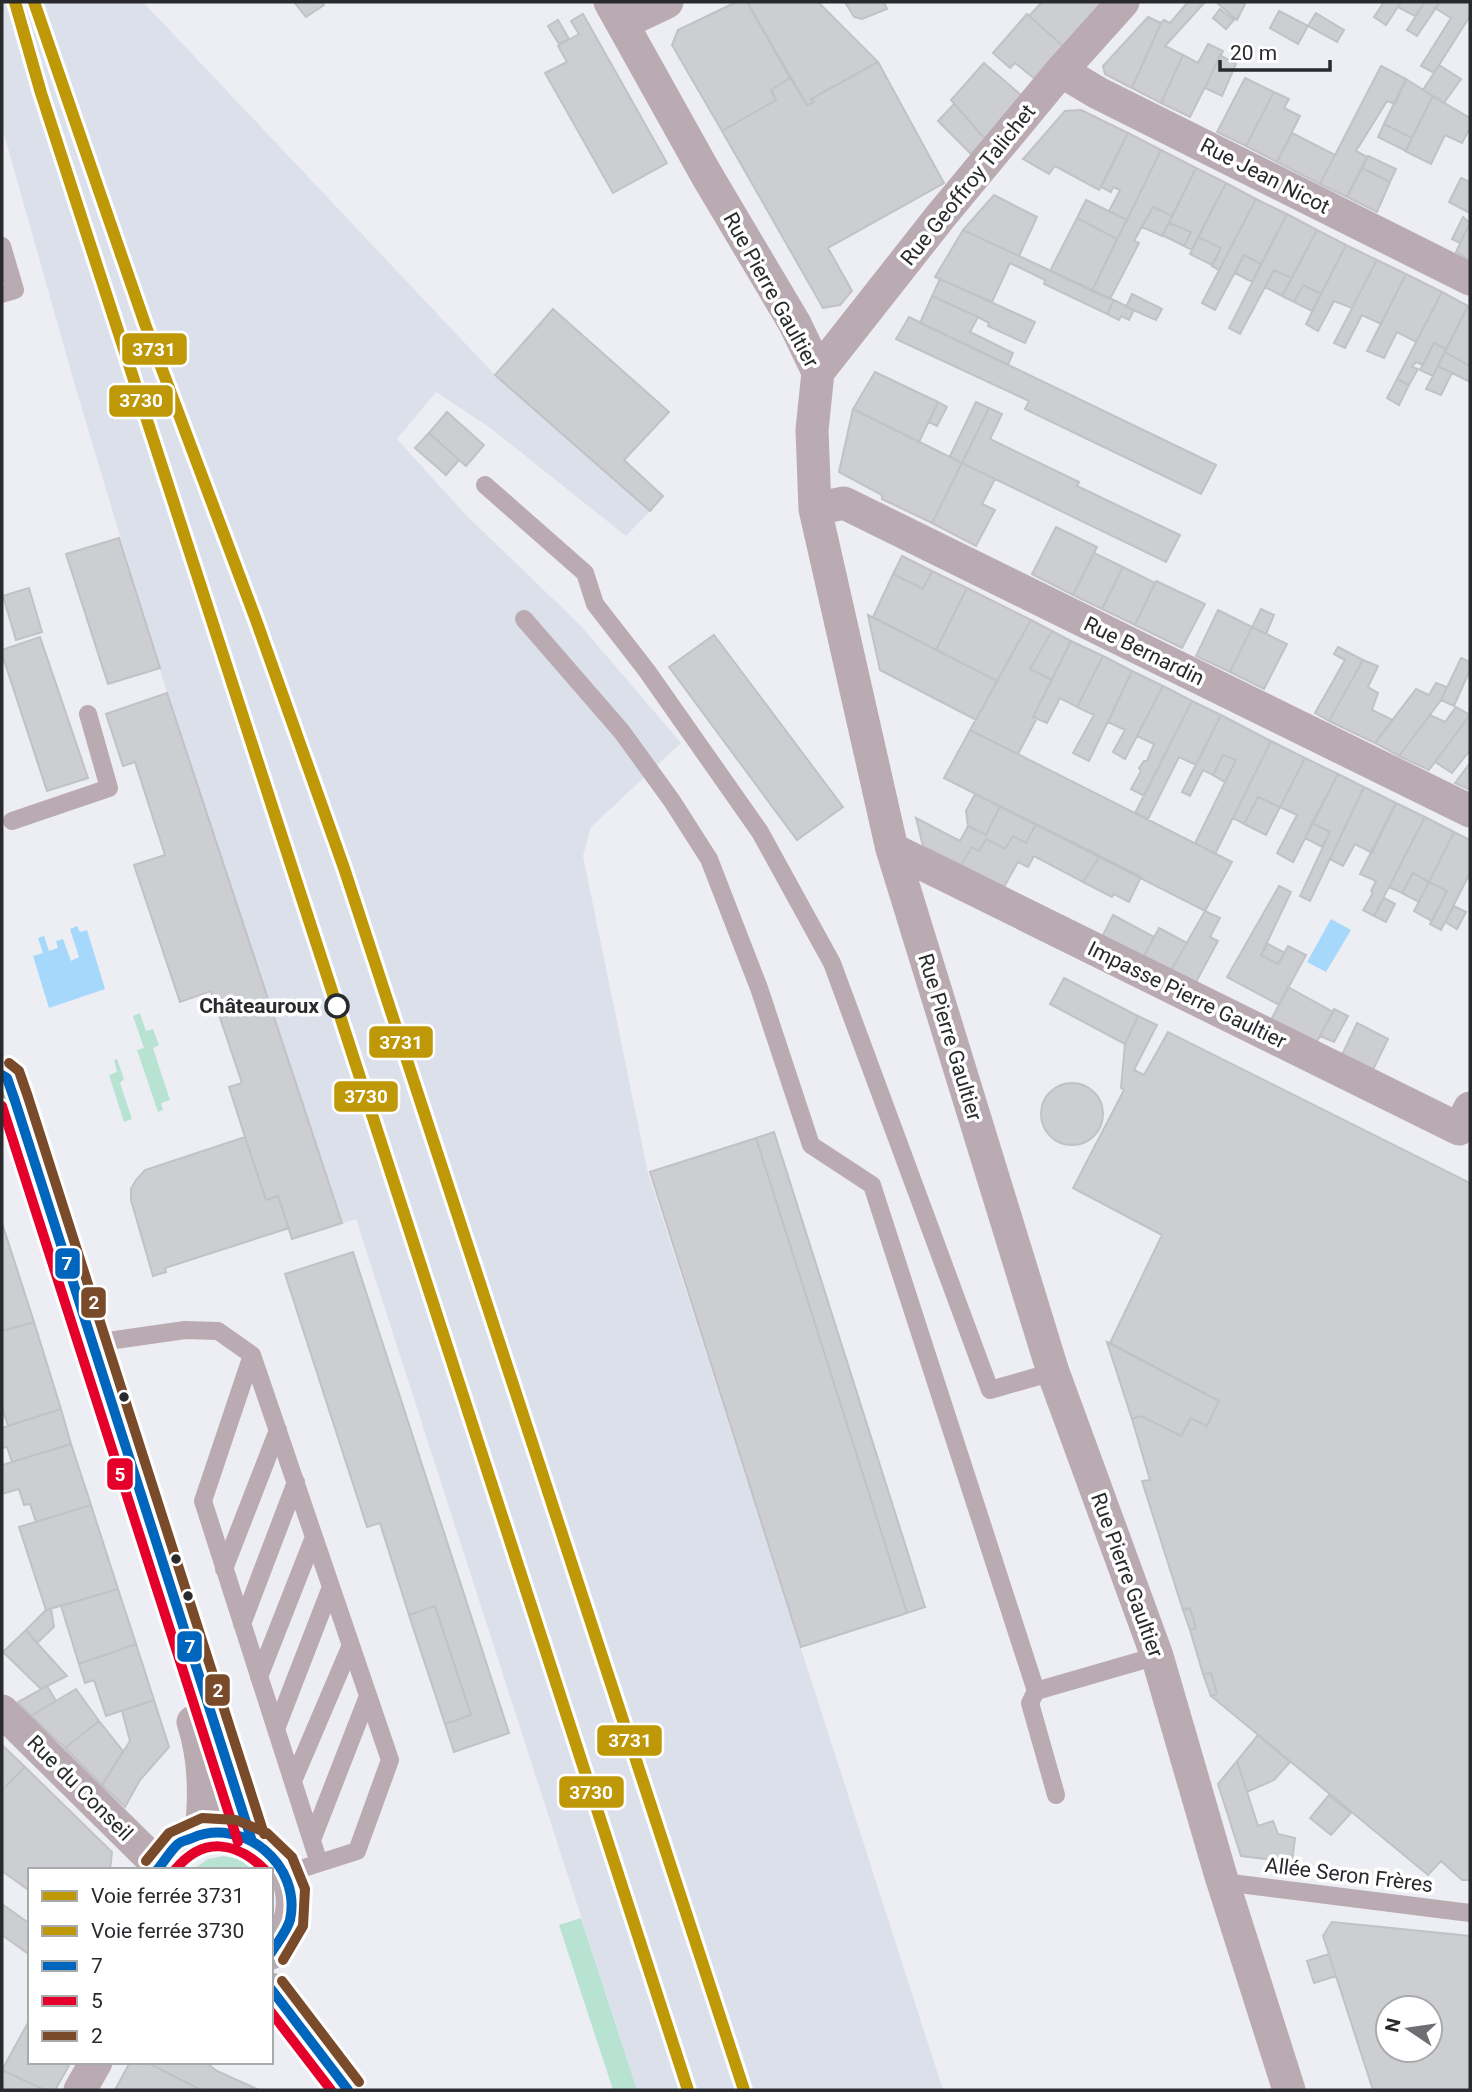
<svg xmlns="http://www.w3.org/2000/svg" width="1472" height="2092" font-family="Roboto,sans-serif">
<rect width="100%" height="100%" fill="#eceef3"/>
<path fill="#dce0eb" d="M2,2H143L495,375L650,511L626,536L489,427L436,392L397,439L466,515L581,626L681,743L591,827L583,856L648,1173L943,2090H637L356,1219L292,1239L278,1197L245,1137L229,1087L241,1083L211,991L180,1002L134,865L165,854L134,762L167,693L74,382L2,127Z"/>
<path fill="#b8e3d3" d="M140,1013L146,1031L153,1029L159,1045L153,1048L170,1100L161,1103L163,1110L158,1112L137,1050L144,1048L133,1016Z
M117,1059L124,1079L120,1083L132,1119L124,1122L109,1075L117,1072L114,1060Z
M223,1856L238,1859L256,1870H192L208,1859Z
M581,1918L637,2090H613L559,1925Z"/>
<path fill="#a5d8fa" d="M1331,919L1351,930L1326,972L1307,962Z
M77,926L80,932L87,930L105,989L49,1008L33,956L43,953L38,938L44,936L49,951L58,948L56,941L63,939L71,961L79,957L70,929Z"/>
<path fill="#cdced2" stroke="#c1c2c6" stroke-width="2" fill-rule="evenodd" d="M294,2H322L324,5L306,17Z
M736,2H747L790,78L771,90L776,100L722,131L672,45L678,30Z
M747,2H818L878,62L811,99L814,102L807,105Z
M845,2H884L887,9L862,19L854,17Z
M1042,2H1104L1065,48L1029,16Z
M1188,2L1204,3L1165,46L1183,55L1161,103L1132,88L1161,23L1164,20L1170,23Z
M1216,2H1242L1245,4L1237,20Z
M1384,2H1401L1386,25L1374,17Z
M1401,2H1425L1415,16L1398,7Z
M1425,2H1440L1417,36L1407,30Z
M1440,2H1470V16L1434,73L1421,66L1451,18L1435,8Z
M1220,9L1234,20L1226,29L1213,18Z
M1279,11L1308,26L1298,44L1270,28Z
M1316,13L1344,30L1337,42L1308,26Z
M583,14L667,163L613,193L545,73L567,62L558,46L579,34L571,21Z
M1027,14L1065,48L1036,80L1015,63L1010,68L993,53Z
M1148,17L1161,23L1132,88L1105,74L1103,66Z
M558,20L569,39L559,44L548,26Z
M1208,44L1223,51L1190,117L1161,103L1183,55L1198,63Z
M1220,55L1236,64L1222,96L1205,88Z
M878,62L944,183L828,248L852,291L840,305L823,308L722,131L776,100L771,90L790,78L807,105L814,102L811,99Z
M984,63L1022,96L985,139L951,100Z
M1439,65L1461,79L1444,103L1423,90Z
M1381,66L1406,79L1395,104L1387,101L1356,151L1367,157L1347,197L1320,184Z
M1245,78L1274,92L1246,146L1217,132Z
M1406,79L1433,96L1412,138L1384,124Z
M1274,92L1289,99L1284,108L1300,116L1277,162L1246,146Z
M1433,96L1470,118V128L1462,143L1445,135L1431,164L1405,151Z
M954,104L985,139L971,154L938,121Z
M1081,110L1128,133L1099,190L1055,166L1049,174L1023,159L1065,111Z
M1384,124L1412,138L1406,151L1378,137Z
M1128,133L1161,150L1127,220L1109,211L1120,190L1113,187L1111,192L1101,187Z
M1292,133L1335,155L1320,184L1277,162Z
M1161,150L1196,168L1172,216L1153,207L1134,241L1139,243L1110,299L1092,291Z
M1368,156L1396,169L1390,182L1362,168Z
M1196,168L1226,183L1192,250L1184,246L1191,232L1169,223Z
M1362,168L1390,182L1377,212L1347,197Z
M1461,178L1470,182V213L1449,202Z
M1226,183L1256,199L1219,270L1212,266L1221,248L1198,237Z
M994,195L1037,217L1019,256L963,230Z
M1256,199L1287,214L1261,264L1244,255L1215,310L1202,303Z
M1086,200L1127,220L1117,239L1077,218Z
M1153,207L1172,216L1162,236L1142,227Z
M1287,214L1317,230L1292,278L1274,270L1240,334L1229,328Z
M1463,217L1470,223L1460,243L1452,239Z
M1077,218L1117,239L1092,291L1050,271Z
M1169,223L1191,232L1184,246L1162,235Z
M1470,223V260L1456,252Z
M963,230L1114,300L1107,314L1044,284L1045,280L1010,263L992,302L935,277Z
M1317,230L1346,245L1321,294L1303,285L1294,302L1282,296Z
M1198,237L1221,248L1212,265L1190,254Z
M1346,245L1377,260L1352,308L1334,301L1318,331L1306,324Z
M1244,255L1261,264L1252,282L1235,273Z
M1377,260L1406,274L1381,324L1362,315L1345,348L1334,343Z
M1274,270L1292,278L1282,296L1265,287Z
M1406,274L1442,292L1416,342L1397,332L1384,358L1367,351Z
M940,279L1035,322L1025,343L988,326L989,323L978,317L932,296Z
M1303,285L1321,294L1312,311L1294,302Z
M1442,292L1468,306L1446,349L1434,343L1423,365L1416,362L1412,367L1418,369L1409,385L1397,379Z
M1132,294L1162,309L1156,320L1126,307Z
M932,296L978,317L970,332L1013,353L1008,365L920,323Z
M1114,300L1134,310L1129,320L1121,316L1119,320L1107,314Z
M1468,306L1470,307V366L1445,352Z
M553,309L669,412L624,460L663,496L650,511L495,375Z
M909,317L1216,465L1201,494L1025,409L1029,401L896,339Z
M1434,343L1446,349L1433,376L1420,370Z
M1445,352L1470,366V382L1438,366Z
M1438,366L1452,373L1441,395L1426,389Z
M875,372L938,402L919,442L853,409Z
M1397,379L1409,385L1399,405L1387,398Z
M938,402L947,407L937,426L929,422Z
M976,402L989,408L962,463L950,456Z
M989,408L1002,414L990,439L1079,482L1077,486L1180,535L1166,562L962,463Z
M853,409L962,463L932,523L882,499V495L839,472Z
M447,412L484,445L466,466L429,433Z
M429,433L459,460L446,475L415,448Z
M962,463L995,479L982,504L995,510L976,546L932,523Z
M1056,527L1097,547L1073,595L1032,574Z
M119,538L160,668L108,684L66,554Z
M1094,553L1123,567L1102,609L1073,595Z
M902,556L932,571L923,589L893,574Z
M1123,567L1155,583L1135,625L1102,609Z
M932,571L967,588L936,650L873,617L893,574L923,589Z
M1156,581L1205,604L1182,648L1135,625Z
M29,588L42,632L16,640L3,596Z
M967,588L1031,620L997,681L936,650Z
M1261,609L1274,615L1266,634L1252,627Z
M1218,610L1252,627L1230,672L1196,656Z
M868,615L997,681L976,720L880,670Z
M1031,620L1052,631L1030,669L1052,680L1033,717L1037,718L1018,754L970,730Z
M1252,627L1287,644L1264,689L1230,672Z
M1052,631L1071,641L1052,680L1030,669Z
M714,635L843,807L797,840L669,667Z
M40,637L88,778L47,791L2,654V650Z
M1071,641L1103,656L1077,707L1060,698L1047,723L1033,717Z
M1338,647L1363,660L1329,721L1315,713L1345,660L1334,654Z
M1103,656L1132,671L1089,761L1073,753L1094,715L1077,707Z
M1461,658L1470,662V670L1454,706L1441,700Z
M1363,660L1378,666L1368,687L1378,693L1372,710L1393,720L1375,743L1329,721Z
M1132,671L1163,686L1125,759L1113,752L1125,730L1108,722Z
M1436,683L1447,687L1441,700L1399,756L1375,743L1416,689L1429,695Z
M1163,686L1192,701L1144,796L1131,789L1141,771L1139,768L1144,761H1147L1154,744L1137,736Z
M167,693L342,1223L292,1239L278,1196L266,1200L245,1137L229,1087L242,1083L211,991L180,1002L134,865L165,855L135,762L123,766L106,714Z
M1192,701L1221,715L1196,765L1179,757L1148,819L1135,813Z
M1456,707L1470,715L1429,770L1399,756L1430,715L1445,722Z
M1221,715L1271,741L1215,854L1195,843L1236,760L1223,755L1213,775L1203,770L1190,796L1182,792Z
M1470,715V750L1452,773L1435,762Z
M970,730L1232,862L1205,911L944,778Z
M1271,741L1305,758L1280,807L1258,797L1244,824L1233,818Z
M1223,755L1236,760L1225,782L1213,775Z
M1305,758L1338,774L1293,862L1277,853L1297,815L1280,807Z
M1470,763V790L1455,783Z
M1338,774L1364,787L1310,901L1300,896L1330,832L1312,823Z
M1364,787L1396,803L1372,853L1355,844L1343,866L1330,859Z
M975,794L1000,806L986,835L968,826L966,811Z
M1258,797L1280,807L1266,835L1244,824Z
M1396,803L1425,817L1374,916L1363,910L1373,893L1371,891L1376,881L1360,874Z
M1000,806L1036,824L1026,843L1013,836L1005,849L986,839L979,851L972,847L961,865L923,846L916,818L960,841L968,826L986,835Z
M1425,817L1454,832L1429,882L1413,873L1402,893L1389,887Z
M1312,823L1330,832L1322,847L1305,838Z
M1036,824L1100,856L1083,882L1034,856L1028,867L1018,862L1004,887L961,865L972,847L979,851L986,839L1005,849L1013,836L1026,843Z
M1454,832L1470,840V873L1441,930L1430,924L1447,891L1429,882Z
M1100,856L1141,877L1129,902L1114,894L1112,897L1083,882Z
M1413,873L1429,882L1419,902L1402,893Z
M1429,882L1447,891L1432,921L1414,911Z
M1279,886L1291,892L1261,955L1278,964L1288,946L1306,955L1279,1005L1227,977Z
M1384,898L1395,904L1386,922L1374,916Z
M1454,906L1466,912L1457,929L1445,922Z
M1205,911L1220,918L1210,937L1218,941L1195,984L1170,972Z
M1113,915L1154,937L1143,958L1102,937Z
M1159,928L1187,943L1170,972L1143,958Z
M1268,944L1285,953L1278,964L1261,955Z
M1064,978L1138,1016L1125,1044L1050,1004Z
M1288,987L1333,1012L1315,1045L1270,1022Z
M1334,1009L1348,1016L1334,1042L1320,1036Z
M1138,1016L1157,1025L1134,1070L1144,1075L1168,1032L1470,1183V1880H1462L1441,1861L1428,1875L1211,1696L1217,1694L1211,1673L1203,1674L1190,1630L1196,1628L1190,1608L1183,1610L1142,1481L1150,1480L1132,1419L1141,1416L1181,1436L1191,1418L1207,1426L1219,1401L1110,1343L1162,1235L1073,1188L1124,1090L1121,1088L1125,1044Z
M1357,1023L1388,1039L1372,1072L1341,1057Z
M1041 1114a31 31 0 1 1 62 0a31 31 0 1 1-62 0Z
M774,1132L925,1607L907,1613L756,1138Z
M245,1137L266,1200L278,1196L289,1228L165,1268L166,1272L153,1276L131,1200V1189L136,1180L145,1170Z
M756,1138L907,1613L801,1647L650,1172Z
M2,1223L34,1322L2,1331Z
M353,1252L509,1733L454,1752L445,1724L471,1715L435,1606L409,1615L380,1523L367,1527L285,1274Z
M34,1322L61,1409L8,1426L2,1407V1331Z
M1107,1342L1219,1401L1207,1426L1191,1418L1181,1436L1141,1416L1132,1419Z
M61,1409L71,1444L12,1462L7,1447L2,1448V1428Z
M71,1444L91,1505L36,1522L30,1504L24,1505L19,1489L2,1494V1465Z
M91,1505L118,1589L46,1610L19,1527Z
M118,1589L136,1644L79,1664L61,1606Z
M435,1606L471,1715L445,1724L409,1615Z
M1190,1608L1196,1628L1190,1630L1183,1610Z
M51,1609L54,1627L37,1643L26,1630L46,1610Z
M26,1630L37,1643L67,1676L41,1689L3,1652Z
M136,1644L154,1700L106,1716L94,1680L85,1683L79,1664Z
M1211,1673L1217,1694L1211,1696L1203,1674Z
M47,1686L56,1701L31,1716L18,1702Z
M76,1689L99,1721L65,1748L31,1716Z
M154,1700L169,1747L140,1780L125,1807L102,1785L130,1741L122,1711Z
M99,1721L123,1751L102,1785L65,1748Z
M1258,1735L1290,1762L1274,1780L1247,1792L1237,1761Z
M2,1745L25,1767L2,1790Z
M1237,1761L1258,1826L1273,1821L1278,1834L1295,1838L1292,1862L1241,1856L1218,1784Z
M25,1767L112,1852L110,1870H30V1891L2,1871V1790Z
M1329,1795L1351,1813L1331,1835L1310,1818Z
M2,1904L30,1924V1955L2,1935Z
M1332,1922L1470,1936V2090H1373L1323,1936ZM1388,2008H1430V2050H1388Z
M1329,1954L1336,1976L1314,1983L1307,1961Z
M30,2019V2062H71L55,2090H45L2,2070Z
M130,2062H146L201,2090H115Z
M146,2062H205L217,2071L259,2090H201Z
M2,2070L45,2090H2Z"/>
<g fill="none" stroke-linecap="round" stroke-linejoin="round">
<path stroke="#baaab1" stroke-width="18" d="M2,246L15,290L2,294
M485,485L585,573L595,604L647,671L760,832L832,963L990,1390L1053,1372
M524,619L622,732L672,801L709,859L759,988L811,1145L872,1185L1036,1691L1030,1703L1056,1795
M12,821L109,788L88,714
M94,1343L185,1330L218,1331L252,1355L390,1760L357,1851L285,1874
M252,1355L203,1501L319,1863
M224,1569L278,1430
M242,1624L296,1482
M259,1677L314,1537
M1036,1691L1157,1656
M276,1729L331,1587
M293,1781L351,1645
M312,1840L368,1696
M1223,1882L1470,1913"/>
<path stroke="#baaab1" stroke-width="33" d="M610,2L706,174L795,324L818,372L812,430L815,509L892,849L1053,1372L1157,1656L1220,1873L1289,2090
M623,23L667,2
M1061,71L1098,93L1470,279
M818,372L940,217L1061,71L1123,2
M815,509L844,503L1470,811
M892,849L1459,1129L1470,1108
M2,1075L7,1078L15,1101C95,1346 169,1594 251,1838
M2,1711L159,1866
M193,1722C205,1759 205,1796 201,1834
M157,1870C203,1778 346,1867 271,1953
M271,1989L348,2090
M80,2090L96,2062"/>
<g stroke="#fff" stroke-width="16">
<path id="bus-1" d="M2,1075L7,1078L15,1101L251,1838
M157,1870C164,1862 170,1851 178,1844C181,1841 188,1840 192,1838C243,1816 302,1865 290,1920C287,1931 277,1943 271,1953
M271,1989L348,2090"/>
</g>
<g stroke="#fff" stroke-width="16">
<path id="bus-2" d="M2,1106L238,1842
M175,1870C203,1836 236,1841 265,1870
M271,2012L331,2090"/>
</g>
<g stroke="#fff" stroke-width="16">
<path id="bus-3" d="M9,1063L19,1071L28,1097L264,1834
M146,1861L169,1833L202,1818L236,1820L267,1833L292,1857L305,1889L303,1926L283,1960
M282,1981L359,2082"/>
</g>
<use href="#bus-1" stroke="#0065bd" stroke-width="10"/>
<use href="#bus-2" stroke="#e4002b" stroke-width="10"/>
<use href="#bus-3" stroke="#7a4b2a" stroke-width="10"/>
<g stroke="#fff" stroke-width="18">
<path id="rail-1" d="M34,2L145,324L256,620L344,868L744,2090"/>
</g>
<g stroke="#fff" stroke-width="18">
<path id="rail-2" d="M15,2L41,93L688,2090"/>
</g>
<use href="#rail-1" stroke="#be9807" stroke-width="12"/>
<use href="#rail-2" stroke="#be9807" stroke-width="12"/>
</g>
<circle fill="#fff" stroke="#282a2d" stroke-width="3.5" cx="337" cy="1006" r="11"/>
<g fill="#282a2d" stroke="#fff" stroke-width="2.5">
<circle cx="124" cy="1397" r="6"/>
<circle cx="176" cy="1559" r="6"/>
<circle cx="188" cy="1596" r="6"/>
</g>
<g text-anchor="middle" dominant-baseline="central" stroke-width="7" stroke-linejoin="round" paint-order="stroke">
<g font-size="21" fill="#282a2d" stroke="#fff">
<text transform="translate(1265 176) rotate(27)">Rue Jean Nicot</text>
<text transform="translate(968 185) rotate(-51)">Rue Geoffroy Talichet</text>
<text transform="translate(771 290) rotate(61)">Rue Pierre Gaultier</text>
<text transform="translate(1144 651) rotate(26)">Rue Bernardin</text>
<text transform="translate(1187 995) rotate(26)">Impasse Pierre Gaultier</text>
<text transform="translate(950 1037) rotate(73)">Rue Pierre Gaultier</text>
<text transform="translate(1127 1575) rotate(70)">Rue Pierre Gaultier</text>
<text transform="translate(80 1788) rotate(45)">Rue du Conseil</text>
<text transform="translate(1349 1875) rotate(7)">Allée Seron Frères</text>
</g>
<g font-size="21" font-weight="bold" fill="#282a2d" stroke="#fff" text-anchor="end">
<text x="319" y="1006">Châteauroux</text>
</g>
</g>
<g stroke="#fff" stroke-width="2.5">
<rect x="121" y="332" width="67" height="34" rx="7" fill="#be9807"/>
<rect x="108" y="384" width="66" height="34" rx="7" fill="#be9807"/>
<rect x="368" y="1025" width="66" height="34" rx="7" fill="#be9807"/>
<rect x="333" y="1080" width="66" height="33" rx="7" fill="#be9807"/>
<rect x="54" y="1247" width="27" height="33" rx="7" fill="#0065bd"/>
<rect x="80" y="1286" width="27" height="33" rx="7" fill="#7a4b2a"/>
<rect x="106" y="1457" width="28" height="34" rx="7" fill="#e4002b"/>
<rect x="176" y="1630" width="27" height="33" rx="7" fill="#0065bd"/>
<rect x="204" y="1673" width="27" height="34" rx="7" fill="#7a4b2a"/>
<rect x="596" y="1724" width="67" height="33" rx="7" fill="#be9807"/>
<rect x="558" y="1775" width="67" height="34" rx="7" fill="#be9807"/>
</g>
<g font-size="19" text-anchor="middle" font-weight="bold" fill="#fff">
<text x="154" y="356">3731</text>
<text x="141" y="407">3730</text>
<text x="401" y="1049">3731</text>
<text x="366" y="1103">3730</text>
<text x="67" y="1270">7</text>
<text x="94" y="1309">2</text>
<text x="120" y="1481">5</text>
<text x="190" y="1653">7</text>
<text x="218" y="1697">2</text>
<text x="630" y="1747">3731</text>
<text x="591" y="1799">3730</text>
</g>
<rect width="1472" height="2092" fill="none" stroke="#282a2d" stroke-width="7"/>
<rect x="28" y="1868" width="245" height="196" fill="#ffffff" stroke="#a9aaab" stroke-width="2"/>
<rect x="42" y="1891" width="35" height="10" fill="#be9807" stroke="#a9aaab" stroke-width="2"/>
<text x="91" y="1903" font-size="21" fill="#282a2d">Voie ferrée 3731</text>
<rect x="42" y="1926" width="35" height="10" fill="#be9807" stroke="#a9aaab" stroke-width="2"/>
<text x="91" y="1938" font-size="21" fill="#282a2d">Voie ferrée 3730</text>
<rect x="42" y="1961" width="35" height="10" fill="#0065bd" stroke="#a9aaab" stroke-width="2"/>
<text x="91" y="1973" font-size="21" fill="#282a2d">7</text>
<rect x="42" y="1996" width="35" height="10" fill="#e4002b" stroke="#a9aaab" stroke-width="2"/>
<text x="91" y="2008" font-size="21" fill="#282a2d">5</text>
<rect x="42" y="2031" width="35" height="10" fill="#7a4b2a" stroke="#a9aaab" stroke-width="2"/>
<text x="91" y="2043" font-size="21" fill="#282a2d">2</text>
<g transform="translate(1409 2029) rotate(283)"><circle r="33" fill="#ffffff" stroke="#a9aaab" stroke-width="2"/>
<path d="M0-5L12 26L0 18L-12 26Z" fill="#6d6f72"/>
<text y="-10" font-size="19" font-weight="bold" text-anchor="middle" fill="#282a2d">N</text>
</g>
<path d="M1220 60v10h110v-10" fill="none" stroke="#282a2d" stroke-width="3.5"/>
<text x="1230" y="60" font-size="21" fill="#282a2d" stroke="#ffffff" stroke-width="5" paint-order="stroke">20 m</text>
</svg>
